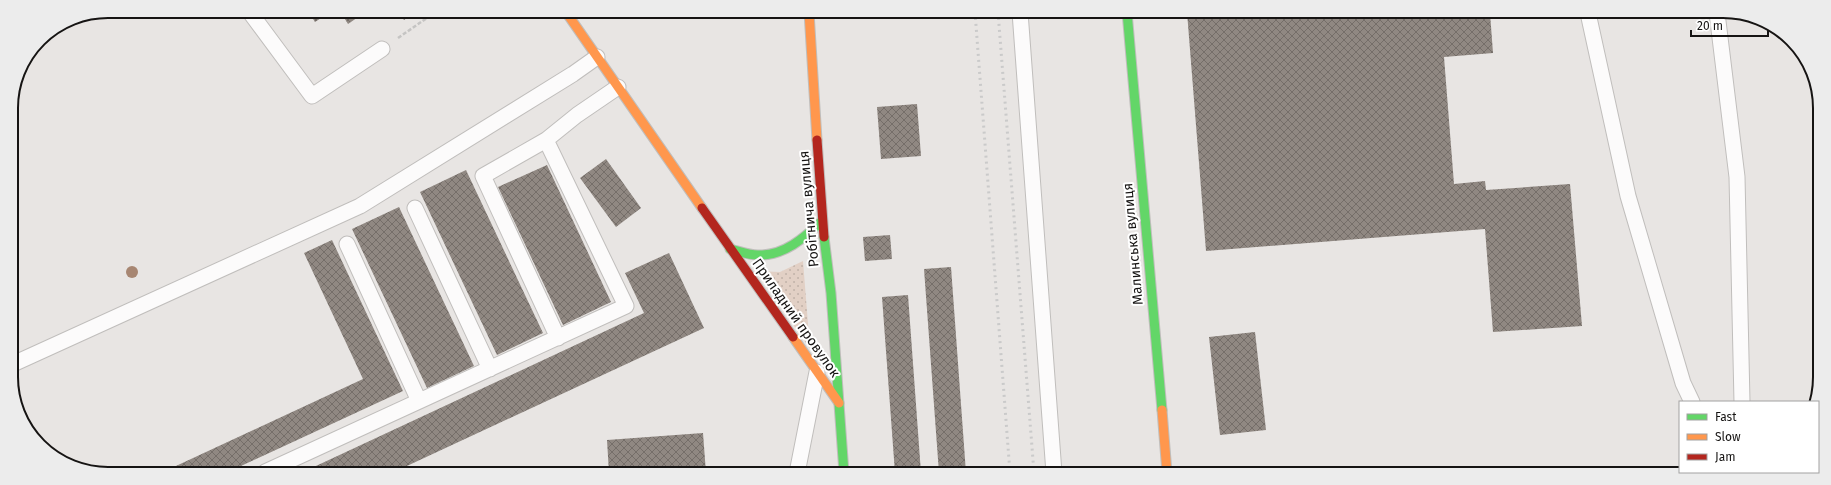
<svg xmlns="http://www.w3.org/2000/svg" width="1831" height="485" font-family="'Fira Sans',sans-serif">
<defs>
<pattern id="grass-dots" width="8" height="8" patternUnits="userSpaceOnUse"><rect width="8" height="8" fill="#e2d0c5"/><path d="M2 2h.1M6 6h.1" fill="none" stroke="#c1b2a8" stroke-width="1.8" stroke-linecap="round"/></pattern>
<pattern id="building-cross-hatch" width="8" height="8" patternUnits="userSpaceOnUse"><rect width="8" height="8" fill="#908882"/><path d="M0 0l8 8M0 8l8-8" fill="none" stroke="#756e69"/></pattern>
</defs>
<rect width="100%" height="100%" fill="#e8e5e3"/>
<path fill="url(#grass-dots)" d="M803,261L810,349L756,271L780,272Z"/>
<path fill="url(#building-cross-hatch)" d="M308,11H332L315,22Z
M340,11H367L348,24Z
M398,11H417L404,20Z
M1187,12L1490,13L1493,53L1444,57L1454,184L1485,181L1486,190L1570,184L1582,326L1493,332L1485,229L1206,251Z
M917,104L921,156L881,159L877,107Z
M606,159L641,208L616,227L580,178Z
M547,165L611,302L563,325L498,187Z
M466,170L543,333L497,355L420,192Z
M399,207L474,366L427,388L352,229Z
M890,235L892,259L865,261L863,237Z
M332,240L403,391L228,472H163L363,379L304,253Z
M669,253L704,328L394,472H303L644,313L625,273Z
M951,267L966,473H939L924,269Z
M908,295L921,473H895L882,297Z
M1255,332L1266,430L1220,435L1209,337Z
M703,433L706,473H609L607,440Z"/>
<g fill="none" stroke-linecap="round" stroke-linejoin="round">
<g stroke="#c0bebc" stroke-width="17">
<path id="lane" d="M249,11L312,96L382,49
M1020,12L1054,473
M1588,13L1628,196L1683,383L1692,402
M1717,13L1737,177L1742,402
M546,140L483,176L558,338
M415,208L490,369
M347,244L419,401
M13,364L360,206L573,74L597,57
M265,472L626,306L546,140L577,115L618,87
M1725,472L1726,474
M797,473L817,372"/>
</g>
<g stroke="#c0bebc" stroke-width="11">
<path id="fast" d="M1127,12L1162,410
M824,237L831,293L844,473
M730,249C739,251 748,255 758,255C784,256 804,238 822,221"/>
</g>
<g stroke="#c0bebc" stroke-width="11">
<path id="slow" d="M566,12L702,208
M809,12L817,140
M793,337L839,403
M1162,410L1167,473"/>
</g>
<g stroke="#c0bebc" stroke-width="11">
<path id="jam" d="M817,140L824,237
M702,208L793,337"/>
</g>
<path stroke="#c5c4c3" stroke-width="2.5" stroke-dasharray="4 2" stroke-linecap="butt" d="M398,38L437,11"/>
<use href="#lane" stroke="#fcfbfb" stroke-width="15"/>
<use href="#fast" stroke="#63d668" stroke-width="9"/>
<use href="#slow" stroke="#ff974d" stroke-width="9"/>
<use href="#jam" stroke="#b3261e" stroke-width="9"/>
<path stroke="#cacaca" stroke-width="3" stroke-dasharray="2 4" stroke-linecap="butt" d="M975,12L1010,473
M998,12L1034,473"/>
</g>
<circle fill="#a78672" cx="132" cy="272" r="6"/>
<g text-anchor="middle" dominant-baseline="central" stroke-width="4" stroke-linejoin="round" paint-order="stroke">
<g font-size="14" fill="#161413" stroke="#fff">
<text transform="translate(809 209) rotate(-95)">Робітнича вулиця</text>
<text transform="translate(1133 244) rotate(-95)">Малинська вулиця</text>
<text transform="translate(796 318) rotate(55)">Приладний провулок</text>
</g>
</g>
<path d="M0 0H1831V485H0ZM108 18H1723A90 90 0 0 1 1813 108V377A90 90 0 0 1 1723 467H108A90 90 0 0 1 18 377V108A90 90 0 0 1 108 18Z" fill="#ececec" fill-rule="evenodd"/>
<path fill="none" stroke="#161413" stroke-width="2" d="M108 18H1723A90 90 0 0 1 1813 108V377A90 90 0 0 1 1723 467H108A90 90 0 0 1 18 377V108A90 90 0 0 1 108 18Z"/>
<rect x="1679" y="401" width="140" height="72" fill="#ffffff" stroke="#a2a1a1"/>
<rect x="1687" y="414" width="20" height="6" fill="#63d668" stroke="#a2a1a1"/>
<text x="1715" y="421" font-size="12" fill="#161413">Fast</text>
<rect x="1687" y="434" width="20" height="6" fill="#ff974d" stroke="#a2a1a1"/>
<text x="1715" y="441" font-size="12" fill="#161413">Slow</text>
<rect x="1687" y="454" width="20" height="6" fill="#b3261e" stroke="#a2a1a1"/>
<text x="1715" y="461" font-size="12" fill="#161413">Jam</text>
<path d="M1691 30v6h77v-6" fill="none" stroke="#161413" stroke-width="2"/>
<text x="1697" y="30" font-size="12" fill="#161413" stroke="#ffffff" stroke-width="3" paint-order="stroke">20 m</text>
</svg>
